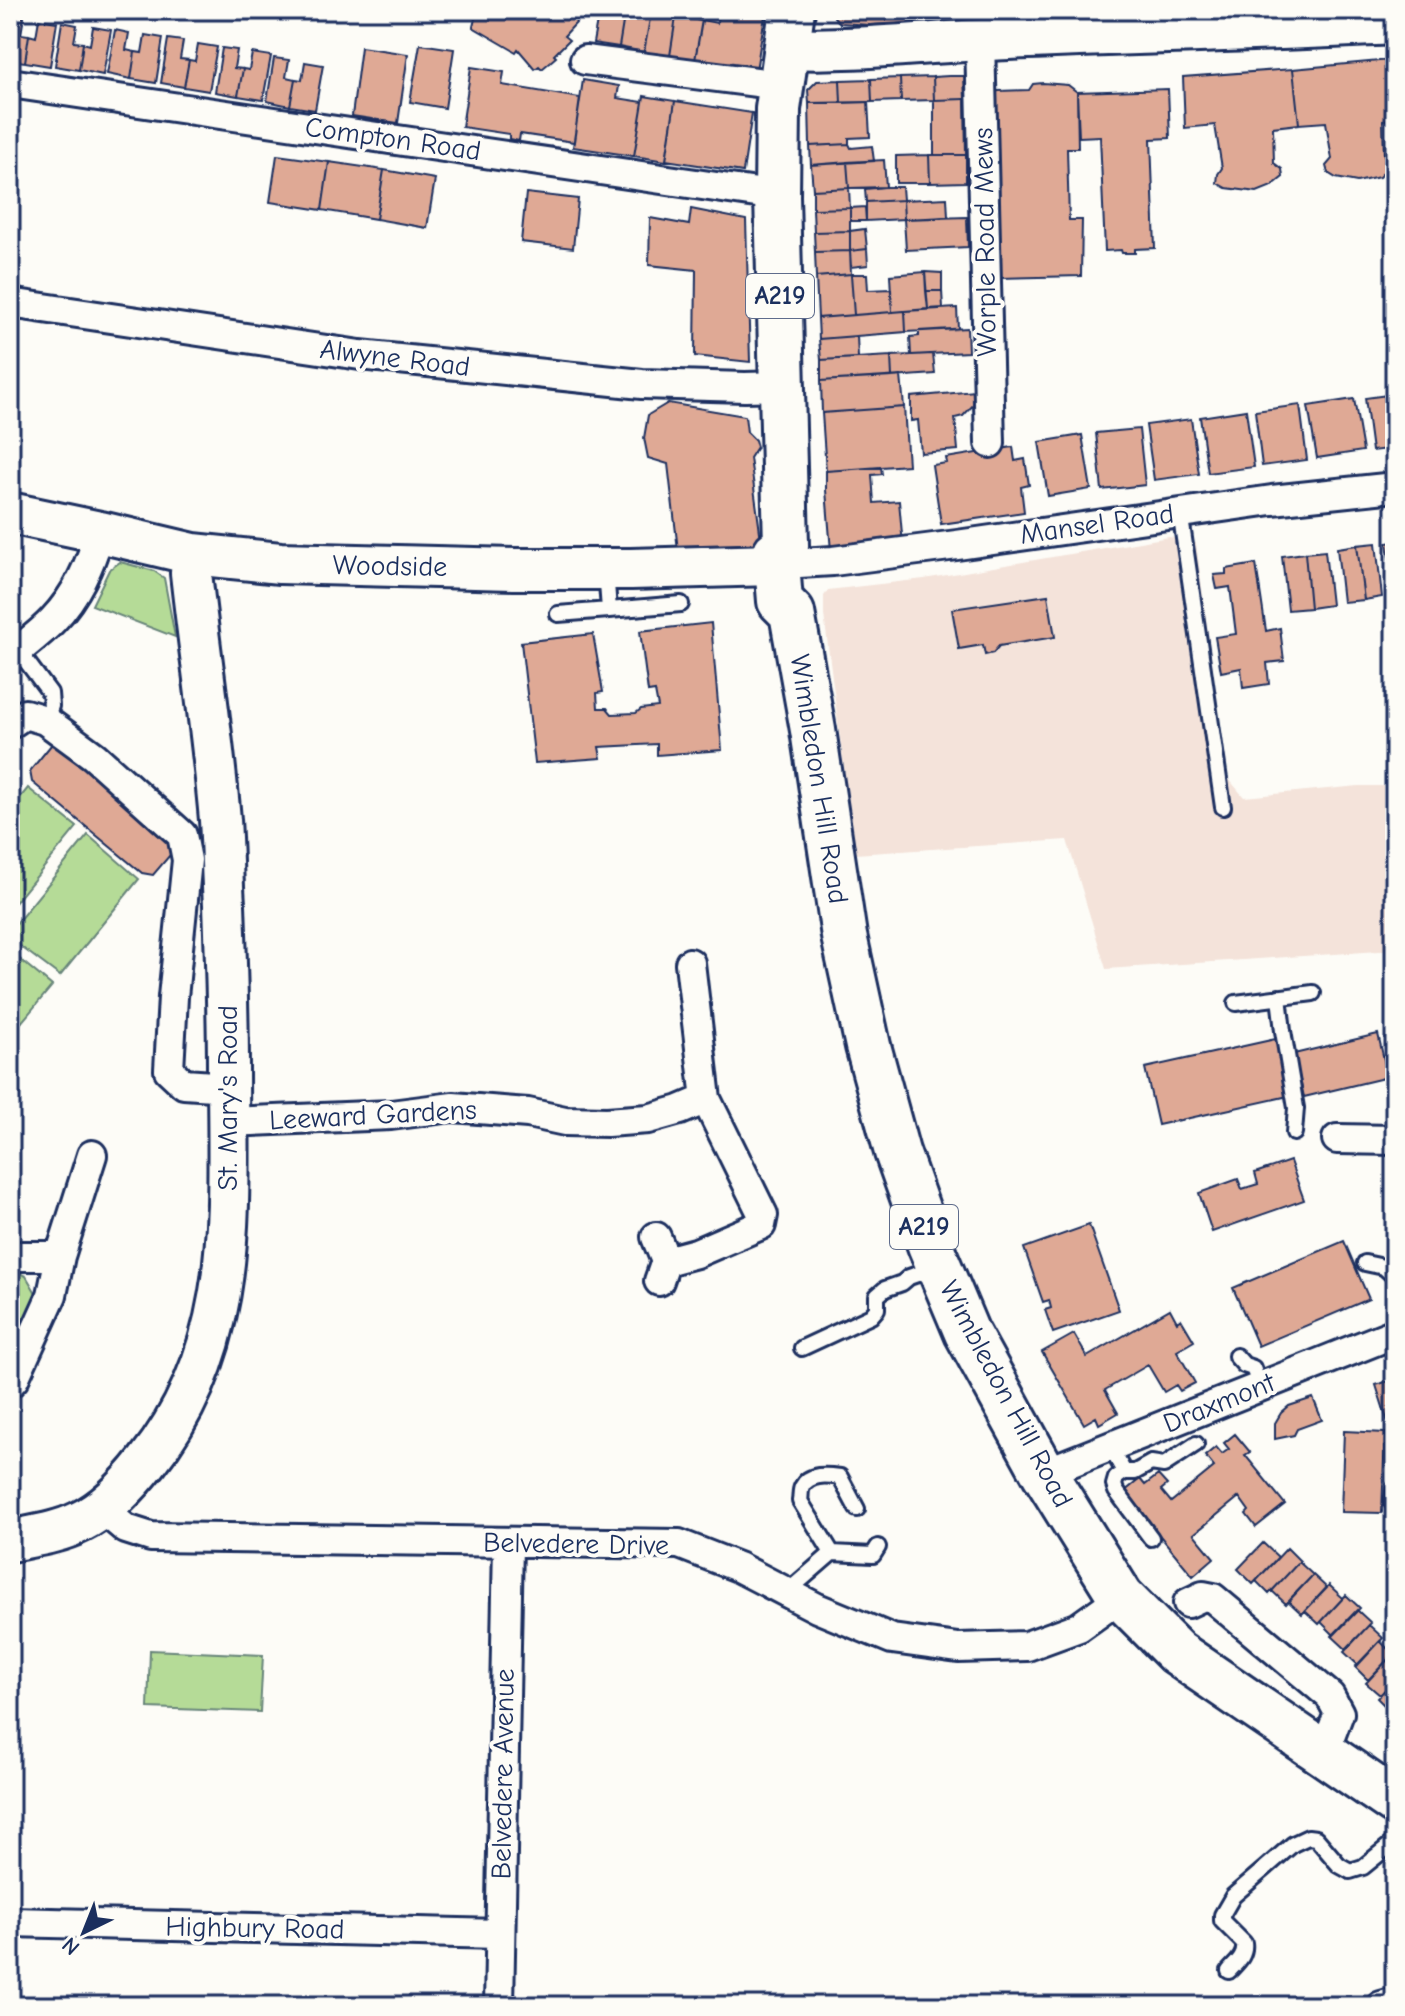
<svg xmlns="http://www.w3.org/2000/svg" width="1405" height="2016" font-family="'Comic Neue',sans-serif">
<rect width="100%" height="100%" fill="#fdfcf7"/>
<filter id="ink" filterUnits="userSpaceOnUse"><feTurbulence type="fractalNoise" baseFrequency=".0125" numOctaves="2"/><feDisplacementMap in="SourceGraphic" scale="16" xChannelSelector="R" yChannelSelector="G"/><feConvolveMatrix kernelMatrix="1 2 1 2 8 2 1 2 1" color-interpolation-filters="sRGB"/></filter>
<g filter="url(#ink)">
<path fill="#f4e3da" d="M1169,537L1196,543L1227,777L1244,797L1359,786H1395V950L1106,969L1067,840L855,854L824,615V596L828,590L924,579Z"/>
<path fill="#b5db97" stroke="#68857a" stroke-width="2" d="M120,562L154,571L164,578L175,637L92,605L109,570Z
M28,788L77,827L10,909V810Z
M88,835L139,879L60,976L12,940L10,931Z
M10,951L52,986L10,1036Z
M12,1270L26,1276L36,1293L30,1317L10,1348V1283Z
M150,1650L263,1655L260,1712L148,1708Z"/>
<path fill="#dfa995" stroke="#1b2f5e" stroke-width="2" d="M477,10H573L571,11L576,23L564,36L569,40L554,55L556,57L542,69L539,66L535,69L518,49L516,52L473,27Z
M599,10H625L619,47L593,43Z
M625,10L651,13L644,52L619,47Z
M719,10H766L756,70L695,60L702,20L717,23Z
M835,10H1119V15L870,25L840,23L834,17Z
M1119,10H1215L1119,15Z
M651,13L676,17L670,56L644,52Z
M10,14L24,17L21,34L29,35L25,62L10,60Z
M676,17L702,21L695,60L670,56Z
M39,19L57,22L50,66L25,62L29,35L36,37Z
M62,22L77,25L74,42L83,43L79,70L55,66Z
M93,27L111,30L103,75L79,70L83,43L90,45Z
M115,30L129,33L126,50L135,52L131,79L107,74Z
M145,35L163,38L156,83L131,79L135,52L142,53Z
M168,39L183,41L180,59L189,60L184,87L161,83Z
M198,44L217,47L209,91L184,87L189,60L195,61Z
M420,44L454,49L445,108L410,102Z
M361,47L408,54L398,123L352,116Z
M222,48L237,50L234,68L243,69L238,96L215,92Z
M252,53L271,56L263,100L238,96L243,69L249,70Z
M274,58L289,60L286,77L295,79L290,106L267,101Z
M1390,60L1395,119L1383,120L1384,155L1390,161L1387,169L1379,177L1357,182L1336,178L1328,173L1326,166L1332,159L1326,122L1299,124L1293,69Z
M1390,60H1395V110Z
M305,62L323,65L315,110L290,106L295,79L302,80Z
M471,67L504,72L502,85L580,98L574,142L520,134L519,141L509,139V134L462,127Z
M1293,69L1299,124L1273,127L1274,163L1282,169L1283,177L1272,186L1257,192L1226,188L1217,183L1218,174L1222,168L1215,125L1185,128L1183,77Z
M949,76H964L965,99L934,100L933,77Z
M933,77L934,100L901,101L900,78Z
M900,78L901,101L872,102L871,79Z
M871,79L872,102L841,103L840,80Z
M583,80L619,86L617,98L643,102L634,156L573,147Z
M840,80L841,103H809L808,90L817,81Z
M1043,83L1068,85L1077,92L1078,148H1067L1069,220H1082L1081,276L1000,278L994,97L998,91L1029,90L1033,84Z
M1168,89L1170,138L1151,139L1155,248L1135,249V253H1122L1121,250L1105,251L1100,136L1079,137L1077,92Z
M644,96L675,101L666,161L634,156Z
M965,99L966,155H934V100Z
M675,101L752,113L743,172L666,160Z
M868,102L870,137L849,138V144L810,146L809,103Z
M849,144L851,148L872,146L874,161L811,165L810,146Z
M277,155L329,162L322,210L270,202Z
M929,155H966V182L930,183Z
M929,155L930,183H896V156Z
M884,160L886,187L849,188L847,162Z
M329,162L384,170L376,219L322,210Z
M847,162L849,188L813,190L811,165Z
M384,170L435,179L427,228L376,219Z
M886,187H902L903,200L866,202L865,189Z
M849,188L850,208L813,209V190Z
M526,193L578,199L573,248L521,242Z
M947,198L948,217L904,219L903,200Z
M903,200L904,219L866,221V202Z
M865,207L866,221H850V208Z
M850,208V231L814,232L813,209Z
M691,209L746,220L750,362L695,356L696,270L649,265L650,218L689,225Z
M967,217L968,247L906,250L904,219Z
M865,229L867,249L850,251V231Z
M850,231V251L815,252L814,232Z
M867,249L868,265L851,267L850,251Z
M850,251L851,274L816,277L815,252Z
M925,272L942,273V291H926Z
M925,272L928,309L892,312L890,275Z
M851,274L854,315L818,318L816,277Z
M851,274H867L868,290L891,289L892,312L854,315Z
M926,291H942L943,308L928,309Z
M957,308L958,329L906,332L905,311Z
M905,311L906,332L819,339L818,318Z
M967,328L968,352L911,355L910,337L919,336V331Z
M857,336L858,358L821,360L819,339Z
M933,354L935,374L892,377L891,356Z
M891,356L892,377L821,381V360Z
M901,376L904,407L822,413L821,381Z
M975,391L976,402L963,416L955,418L958,450L921,453L918,420L911,421V397Z
M1395,394V448L1372,451L1365,398Z
M1354,399L1363,451L1317,458L1308,406Z
M668,403L745,416L747,432L755,440L757,447L750,458L762,547L678,550L668,464L648,458L644,438L648,415Z
M1300,405L1307,460L1262,466L1255,411Z
M904,407L908,465L826,471L822,413Z
M1246,410L1254,467L1208,473L1200,417Z
M1191,419L1199,474L1154,480L1146,425Z
M1139,429L1145,485L1102,490L1096,433Z
M1082,435L1091,489L1048,496L1039,442Z
M1013,447L1015,461L1025,459L1029,485L1021,487L1024,512L941,524L932,465L947,463L946,458Z
M881,467L882,474L872,475L874,503L899,501L903,545L831,551L826,490V471Z
M1395,542V594H1394L1387,543Z
M1376,543L1382,597L1364,600L1357,545Z
M1357,545L1364,600L1343,602L1337,548Z
M1325,551L1331,605L1310,608L1305,553Z
M1305,553L1310,608L1288,610L1282,556Z
M1256,564L1266,631L1280,628L1284,661L1267,663L1269,684L1243,688L1241,668L1221,672L1215,637L1236,634L1230,587L1217,589L1214,575L1226,574V569Z
M10,574L18,583L10,590Z
M1048,595L1055,637L999,646L993,653L985,655L983,645L959,649L952,609Z
M711,623L722,750L657,755V744L599,747L601,758L535,763L521,642L593,634L603,692L597,693L598,708H607L612,714L636,713L641,709L658,707L655,691L648,692L640,631Z
M59,744L174,839L176,848L153,875L142,873L32,782L30,771L51,745Z
M1378,1034L1388,1077L1304,1097L1294,1054Z
M1280,1038L1293,1095L1158,1125L1145,1068Z
M1290,1161L1304,1200L1212,1232L1199,1193L1238,1179L1242,1189L1258,1184L1255,1173Z
M1089,1225L1119,1310L1053,1333L1045,1310L1051,1308L1049,1300L1043,1302L1024,1248Z
M1344,1241L1369,1299L1258,1346L1233,1288Z
M1170,1309L1177,1322L1181,1319L1194,1341L1177,1351L1195,1383L1180,1391L1176,1385L1164,1392L1148,1365L1105,1390L1118,1413L1099,1424L1096,1417L1084,1424L1042,1352L1074,1334L1087,1357Z
M1395,1379V1425L1389,1426L1376,1385Z
M1313,1398L1322,1420L1297,1429L1294,1435L1275,1439V1423L1281,1413L1289,1406Z
M1344,1431L1385,1433L1382,1513L1341,1512Z
M1235,1434L1250,1452L1245,1455L1285,1504L1256,1527L1246,1514L1249,1511L1239,1497L1194,1534L1214,1558L1193,1576L1124,1492L1140,1479L1145,1485L1158,1475L1167,1485L1161,1490L1171,1502L1214,1467L1205,1456L1216,1447L1222,1454L1229,1449L1224,1443Z
M1263,1543L1278,1557L1253,1584L1238,1569Z
M1287,1548L1300,1561L1269,1594L1256,1581Z
M1299,1562L1313,1575L1286,1604L1272,1591Z
M1313,1575L1327,1588L1302,1614L1288,1601Z
M1329,1585L1343,1598L1319,1624L1305,1611Z
M1346,1595L1360,1608L1334,1635L1321,1622Z
M1357,1610L1371,1623L1346,1649L1332,1636Z
M1369,1625L1383,1638L1358,1665L1344,1652Z
M1380,1641L1393,1654L1368,1680L1355,1667Z
M1393,1654L1395,1656V1679L1380,1695L1366,1683Z
M1395,1679V1708L1391,1712L1377,1698Z"/>
<g fill="none" stroke-linecap="round" stroke-linejoin="round">
<g stroke="#1b2f5e" stroke-width="20">
<path id="lane" d="M1180,511L1223,807
M609,610L681,604
M558,614L609,610L606,570
M18,650L50,693L51,706L45,720
M1279,997L1283,1031L1296,1108L1294,1133
M1236,1003L1313,993
M1365,1263L1384,1267L1395,1277
M802,1348L871,1316L877,1309V1296L885,1289L902,1283L909,1277L935,1268
M1236,1356L1244,1365L1253,1368L1260,1386
M1110,1446L1124,1472L1116,1478L1114,1485L1116,1491L1151,1538
M1124,1472H1135L1151,1463L1164,1465L1196,1444
M1392,1502L1395,1488
M832,1553L800,1501C801,1496 800,1491 802,1487C809,1473 827,1475 840,1477L857,1509
M787,1592L832,1553L873,1555L878,1547
M1229,1971C1236,1963 1246,1956 1244,1943L1222,1921V1915L1233,1896L1293,1844L1308,1837L1316,1838L1339,1865L1350,1871L1363,1867L1395,1841"/>
</g>
<g stroke="#1b2f5e" stroke-width="34">
<path id="street" d="M980,40L990,443
M585,60L780,85
M10,83L777,196
M10,303L360,355L642,384L745,387L783,386
M799,563L833,561L957,545L1272,500L1395,487
M10,657C24,645 40,634 53,620C77,595 90,565 100,532
M10,724L25,714L45,720L94,756L182,835L187,860L173,997L169,1070L184,1084L228,1087
M228,1122L391,1115L453,1107L528,1113L565,1121L607,1122L648,1119L680,1110L706,1099
M1337,1139L1395,1140
M656,1237L666,1261L659,1281
M10,1256H60
M666,1261L696,1253L761,1225L763,1215L706,1099L690,963
M10,1383L14,1379L52,1295L60,1256L92,1155
M1044,1473L1395,1333
M101,1508L126,1529L151,1537L679,1544L738,1567L817,1608L892,1639L958,1648L1027,1646L1079,1627L1121,1597
M1188,1603L1203,1596L1213,1598L1330,1696L1339,1713L1324,1753
M10,1922L500,1934
M499,2006L508,1543
M1381,2006L1395,2002"/>
</g>
<g stroke="#1b2f5e" stroke-width="46">
<path id="secondary" d="M787,48C852,51 917,43 982,40C1119,34 1257,31 1395,24
M10,513L100,532L193,554L280,563L514,569H631L776,565
M10,1541C33,1536 58,1533 80,1522C107,1509 129,1485 147,1462C241,1345 228,1208 228,1068C228,1013 226,959 224,904C222,876 222,848 220,820C213,737 200,655 191,573L193,554"/>
</g>
<g stroke="#1b2f5e" stroke-width="50">
<path id="primary" d="M786,545L776,552L780,601L792,613L813,730L844,936L868,1046L897,1152L930,1245L967,1333L1044,1473L1121,1597L1177,1653L1395,1802
M786,545L777,196L778,109L792,10"/>
</g>
<use href="#lane" stroke="#fdfcf7" stroke-width="14"/>
<use href="#street" stroke="#fdfcf7" stroke-width="28"/>
<use href="#secondary" stroke="#fdfcf7" stroke-width="40"/>
<use href="#primary" stroke="#fdfcf7" stroke-width="44"/>
</g>
</g>
<g text-anchor="middle" dominant-baseline="central" stroke-width="8" stroke-linejoin="round" paint-order="stroke">
<g fill="#fdfcf7" stroke="#5f6c8c" stroke-width="2">
<rect x="746" y="274" width="68" height="44" rx="6"/>
<rect x="890" y="1205" width="68" height="44" rx="6"/>
</g>
<g font-size="26" font-weight="bold" fill="#1b2f5e">
<text x="780" y="296">A219</text>
<text x="924" y="1227">A219</text>
</g>
<g font-size="28" fill="#1b2f5e" stroke="#fdfcf7">
<text transform="translate(393 139) rotate(8)">Compton Road</text>
<text transform="translate(985 242) rotate(-91)">Worple Road Mews</text>
<text transform="translate(395 358) rotate(7)">Alwyne Road</text>
<text transform="translate(1097 524) rotate(-8)">Mansel Road</text>
<text transform="translate(390 566) rotate(1)">Woodside</text>
<text transform="translate(819 779) rotate(81)">Wimbledon Hill Road</text>
<text transform="translate(228 1098) rotate(-90)">St. Mary's Road</text>
<text transform="translate(373 1115) rotate(-3)">Leeward Gardens</text>
<text transform="translate(1006 1394) rotate(62)">Wimbledon Hill Road</text>
<text transform="translate(1219 1403) rotate(-22)">Draxmont</text>
<text transform="translate(576 1544) rotate(1)">Belvedere Drive</text>
<text transform="translate(503 1774) rotate(-89)">Belvedere Avenue</text>
<text transform="translate(255 1928) rotate(1)">Highbury Road</text>
</g>
</g>
<rect width="1405" height="2016" fill="none" stroke="#fdfcf7" stroke-width="40"/>
<rect x="20" y="20" width="1365" height="1976" fill="none" stroke="#1b2f5e" stroke-width="3" filter="url(#ink)"/>
<g transform="translate(84 1932) rotate(223)" stroke="#fdfcf7" stroke-width="6" paint-order="stroke">
<path d="M0-6L14 30L0 20L-14 30Z" fill="#1b2f5e"/>
<text y="-12" font-size="22" font-weight="bold" text-anchor="middle" fill="#1b2f5e">N</text>
</g>
</svg>
